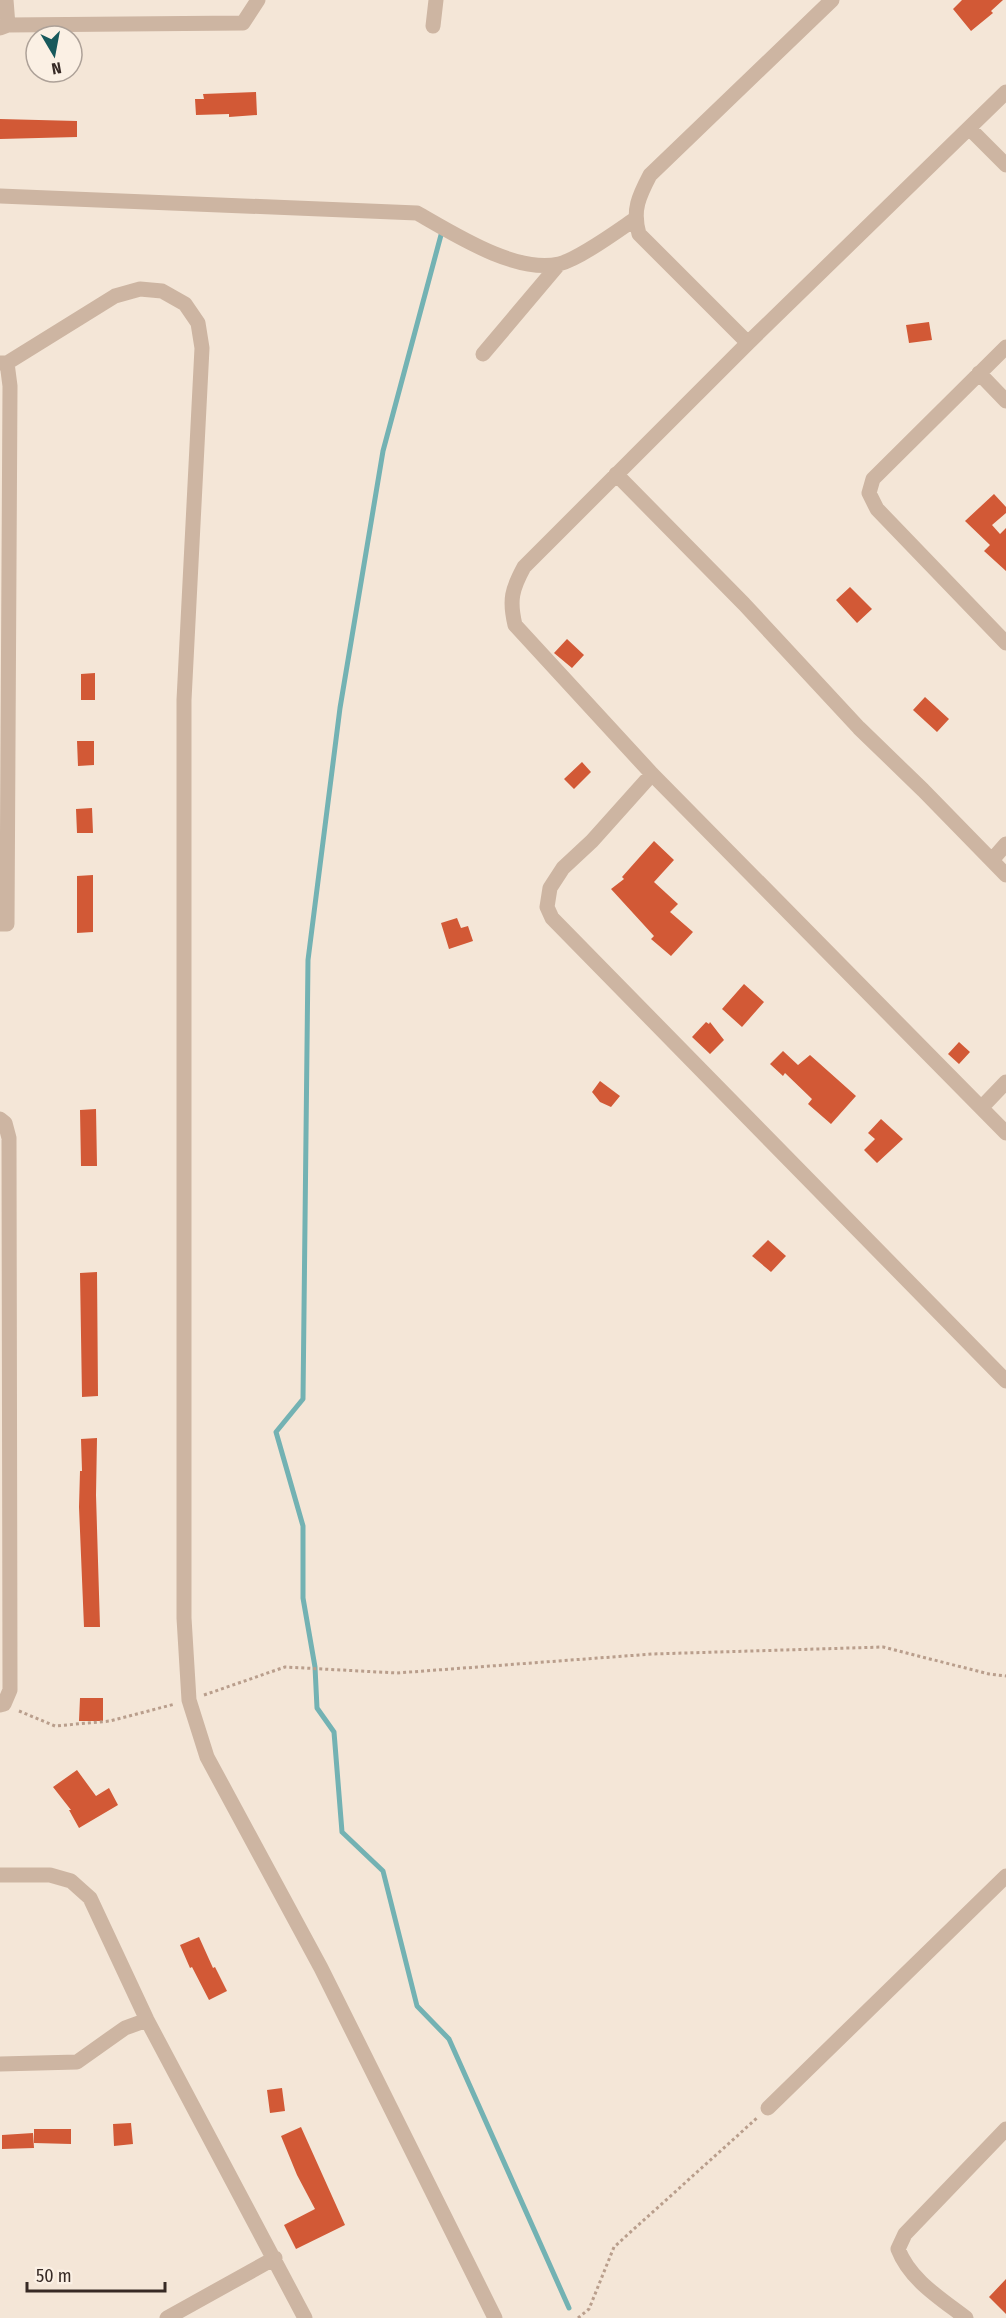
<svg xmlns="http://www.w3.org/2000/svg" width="1006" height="2318" font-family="'Fira Sans Condensed',sans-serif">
<rect width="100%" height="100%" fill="#f4e6d7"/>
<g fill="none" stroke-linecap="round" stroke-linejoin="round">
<path stroke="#73b2b3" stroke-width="5" d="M441,235L383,451L340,708L308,960L303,1399L276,1432L303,1526V1598L315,1667L317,1708L334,1732L342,1832L383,1871L417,2006L449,2039L569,2308"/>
</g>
<path fill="#d25936" d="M962,0H1003L991,11L993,13L971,31L953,9Z
M256,92L257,115L229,117V114L196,115L195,99H204L203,94Z
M0,119L77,121V137L0,139Z
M929,322L932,340L909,343L906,325Z
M994,494L1006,507V513L992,525L1000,534L1006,528V571L984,551L990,545L965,521Z
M850,587L872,609L857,623L836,600Z
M567,639L584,655L572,668L554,653Z
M95,673V700H81V674Z
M925,697L949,719L937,732L913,710Z
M77,741H94V765L78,766Z
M582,762L591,772L574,789L564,779Z
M92,808L93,833H77L76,809Z
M654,841L674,860L654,882L678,904L670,912L693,932L671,956L651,939L654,936L611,889L624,879L622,877Z
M93,875V932L77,933V876Z
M457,918L461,928L468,926L473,941L449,949L441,923Z
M744,984L764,1002L742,1027L722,1009Z
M706,1022L709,1024L710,1022L724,1040L710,1054L692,1037Z
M959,1042L970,1052L959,1064L948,1054Z
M783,1051L798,1065L810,1055L856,1096L831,1124L808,1104L812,1099L785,1073L783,1076L770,1064Z
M600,1081L620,1096L611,1107L600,1102L592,1092Z
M96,1109L97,1166H81L80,1110Z
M881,1119L903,1139L877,1163L864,1150L875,1139L868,1133Z
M768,1240L786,1256L771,1272L752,1256Z
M97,1272L98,1396L82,1397L80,1273Z
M97,1438L96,1495L100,1627H84L79,1507L80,1471H82L81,1439Z
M80,1698H103V1721H79Z
M77,1770L96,1796L109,1788L118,1805L79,1828L69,1810H71L53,1787Z
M199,1937L213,1968L215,1967L227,1991L209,2000L192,1967L190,1968L180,1945Z
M282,2088L285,2111L270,2113L267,2090Z
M131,2123L133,2144L114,2146L113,2124Z
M301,2127L345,2225L296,2249L284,2225L315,2209L297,2175L281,2136Z
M34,2129H71V2144L34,2143Z
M33,2133L34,2148L2,2149V2135Z
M1006,2279V2314L989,2297Z"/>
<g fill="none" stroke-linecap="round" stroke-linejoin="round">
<path stroke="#b99e8c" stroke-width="3" stroke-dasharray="3 3" stroke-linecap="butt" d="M204,1695L285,1667L397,1673L652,1654L883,1647L989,1674L1006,1676
M19,1711L55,1726L110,1721L175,1704
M578,2318L589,2309L614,2247L757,2118"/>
<path stroke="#cdb5a2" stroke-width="15" d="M6,0L8,25
M433,26L436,0
M0,28L8,25L243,23L258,0
M1006,92L748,343L524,567C512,589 509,600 515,625L652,774L1006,1133
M969,128L1006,165
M0,196L417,213C454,234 516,274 559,264C579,259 616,232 635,219
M748,343L639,234C632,210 639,196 650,175L832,0
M1006,347L873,479L869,493L877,509L1006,643
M483,354L559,264
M0,363H7L10,386L7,924H0
M7,363L115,296L140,289L162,291L185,304L198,323L202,348L184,700V1618L189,1700L207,1757L321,1968L495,2318
M979,373L1006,401
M616,474L744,604L859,728L923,790L1006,875
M652,774L592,841L563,868L550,888L547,907L552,918L1006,1381
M992,860L1006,844
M982,1107L1006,1082
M0,1119L5,1123L9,1138L10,1690L4,1704L0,1705
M0,1875H50L71,1881L90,1898L147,2020L305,2318
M0,2064L77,2062L125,2028L147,2020
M768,2108L1006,1876
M167,2318L275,2258
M966,2318C940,2298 910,2280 898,2249L905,2234L1006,2129"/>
</g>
<g transform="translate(54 54) rotate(170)"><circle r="28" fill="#fbf0e4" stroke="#ada198" stroke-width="1.5"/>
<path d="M0-4.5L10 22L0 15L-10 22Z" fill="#17595c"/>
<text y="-9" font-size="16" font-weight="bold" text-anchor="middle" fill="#372a25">N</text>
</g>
<path d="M27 2282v9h138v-9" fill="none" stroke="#372a25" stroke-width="3"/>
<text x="36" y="2282" font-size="18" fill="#372a25" stroke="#fbf0e4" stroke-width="4.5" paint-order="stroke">50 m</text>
</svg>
